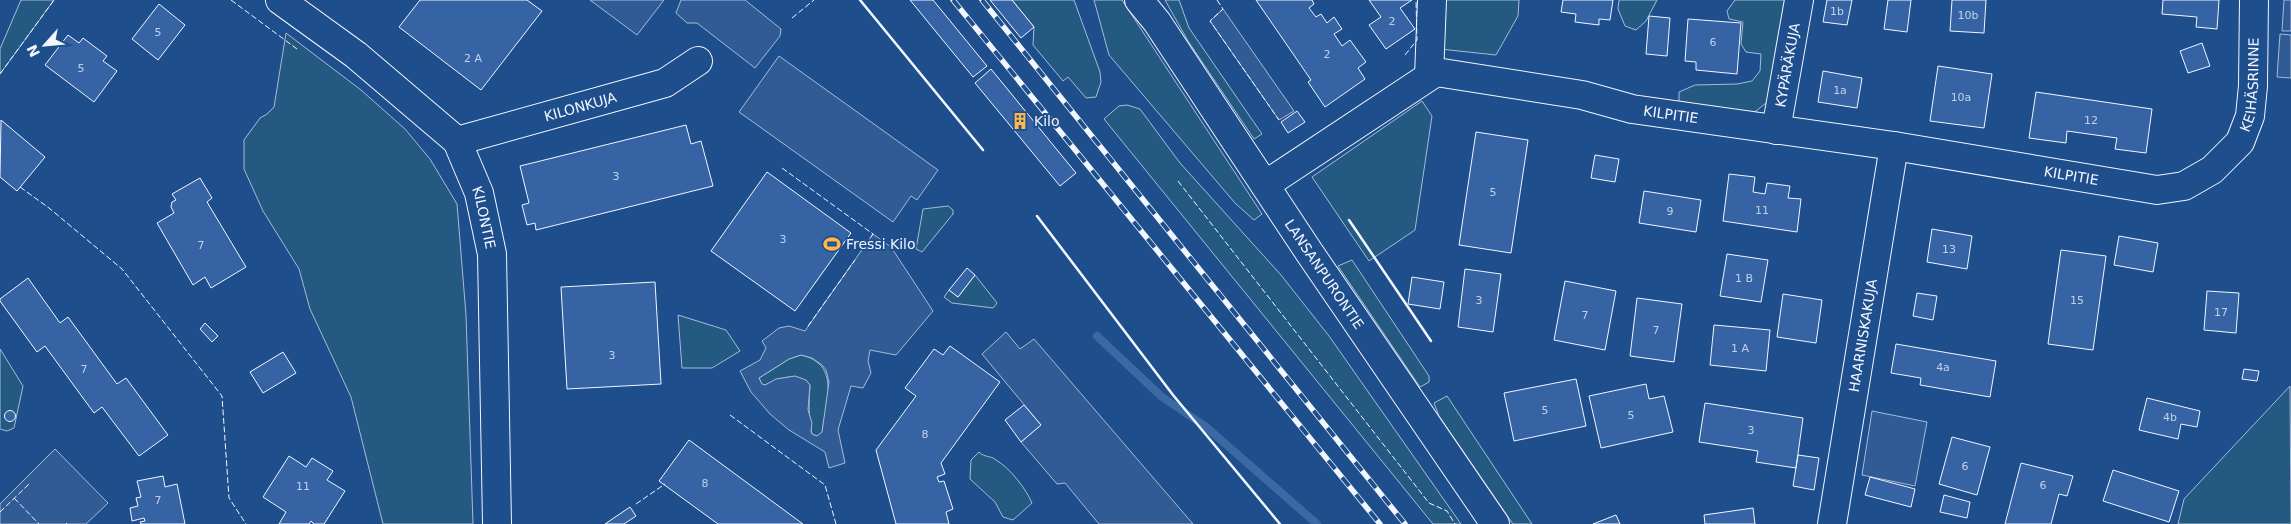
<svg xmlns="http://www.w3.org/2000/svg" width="2291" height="524" font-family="'DejaVu Sans',sans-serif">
<rect width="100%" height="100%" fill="#1f4e8c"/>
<path fill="#245a82" stroke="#a8bbd7" d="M21,0H54L0,74V49Z
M1012,0H1074L1100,72L1101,82L1096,97L1086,98L1068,77L1063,81L1033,45L1034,27Z
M1094,0H1122L1262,214L1254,220L1235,203L1109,55Z
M1165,0H1179L1189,28L1262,134L1254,139L1188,41Z
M1440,0H1519L1518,16L1496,55L1440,49Z
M1619,0H1657L1646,21L1636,30L1625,26L1618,9Z
M1735,0H1787L1770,100L1752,114L1679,101V92L1695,85L1737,84L1752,81L1760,71L1761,54L1746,52L1741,44L1743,22L1729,19L1727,11Z
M286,33L361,90L405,129L430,159L457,204L466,315L473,524H383L351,397L310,309L299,269L263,211L244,169V140L260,118L267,114L274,107Z
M1422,101L1432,116L1415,230L1369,261L1312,177Z
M1127,105L1140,109L1180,163L1281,275L1329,336L1461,524H1433L1104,119L1119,106Z
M948,206L953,210V214L922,252L916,249L923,209Z
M1352,260L1429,376V382L1420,387L1338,266Z
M975,275L997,303L993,308L952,303L944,297L949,290L958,297Z
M678,315L726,330L740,351L712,368H682Z
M0,349L23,386L14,428L7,431L0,429Z
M801,355C841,364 826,402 822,433L817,436L812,434C808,419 809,401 810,385C798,371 780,378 765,385H762L759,378L789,359Z
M2290,386L2291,524H2178L2184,499Z
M1447,396L1532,524H1513L1439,416L1434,403Z
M979,452C985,458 990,455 996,460C1010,468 1026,489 1032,503L1013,520L1003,517L995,502L970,479L971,460Z"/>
<path fill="#305b95" stroke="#a8bbd7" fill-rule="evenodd" d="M590,0H664L637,35Z
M681,0H745L781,29L780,36L755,68L697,23H687L676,13Z
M2284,0H2291V31H2282Z
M1223,9L1294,111L1279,120L1210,21Z
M2280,34L2291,35V78L2277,77Z
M779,56L938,170L917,200L911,196L893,222L739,112Z
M873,234L891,247L933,311L896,355L870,350L868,361L871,373L863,388L851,386L838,430L845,463L829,468L825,452L789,430L770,414L751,392L740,371L760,360L766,348L762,341L779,328L789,326L805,331ZM801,355L812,358L822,365L826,370L829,382L822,432L817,436L812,434L811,431L812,423L808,410L810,385L806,380L795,376L776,379L765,385L762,384L759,378L789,359Z
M1006,332L1020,349L1034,339L1193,524H1099L1065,483L1057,484L1021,442L1041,425L982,354Z
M1872,411L1927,422L1915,486L1862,475Z
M55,449L108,503L86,524H0V504Z"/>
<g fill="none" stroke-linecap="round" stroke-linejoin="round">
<path stroke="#3b69a3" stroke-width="8" d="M1097,336L1162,397L1205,426L1317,524"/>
</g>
<path fill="#3563a3" stroke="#f2f6ff" d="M420,0H527L542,11L481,90L399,27Z
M910,0H933L987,66L973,77Z
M990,0H1012L1034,27L1021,38Z
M1256,0H1312L1314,4L1309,8L1316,17L1321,14L1327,23L1334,17L1342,29L1334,34L1342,46L1350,40L1366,62L1358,68L1365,79L1325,107L1308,82L1311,80Z
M1369,0H1412L1400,8L1415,29L1386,49L1369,25L1381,17Z
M1563,0H1613L1610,20L1599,19V25L1575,22L1576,14L1561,12Z
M1827,0H1852L1847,25L1823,22Z
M1888,0H1911L1907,32L1884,29Z
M1952,0H1986L1984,33L1950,31Z
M2163,0H2219L2217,29L2196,27L2197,17L2162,14Z
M159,4L185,25L158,60L132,39Z
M1649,16L1670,18L1667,56L1646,54Z
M1688,19L1741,23L1737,74L1696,70V62L1685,61Z
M68,35L79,43L83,38L107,56L103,61L117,71L94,102L45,65Z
M2202,43L2210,66L2188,73L2180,51Z
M1938,66L1992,74L1984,128L1930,121Z
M991,69L1076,173L1060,186L975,83Z
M1823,71L1862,78L1857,108L1818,102Z
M2036,92L2152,109L2146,153L2115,149L2117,138L2067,131L2066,143L2029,138Z
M1297,111L1305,122L1288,133L1281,122Z
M1,120L45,157L17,191L0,177Z
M686,125L691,144L701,141L713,186L536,230L535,223L527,225L522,205L529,203L520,166Z
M1476,132L1528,140L1511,253L1459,245Z
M1595,155L1619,159L1615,182L1591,178Z
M767,172L851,233L795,311L711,251Z
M1729,174L1755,177L1753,192L1765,194L1767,183L1790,186L1788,198L1801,199L1797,232L1723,221Z
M200,178L212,198L207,202L246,267L211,288L205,277L193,285L157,223L174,213L171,207L172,202L176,200L172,194Z
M1644,191L1701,200L1696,232L1639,223Z
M1932,229L1972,236L1967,269L1927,262Z
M2119,236L2158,243L2153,272L2114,265Z
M2061,250L2106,256L2093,350L2048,344Z
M1727,254L1768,260L1761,302L1720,296Z
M967,268L975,275L958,297L949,290Z
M1465,269L1501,274L1493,332L1458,327Z
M1412,277L1444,282L1440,309L1408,304Z
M28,278L60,323L68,317L117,384L126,378L168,435L139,456L102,407L94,413L45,346L37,352L0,301V299Z
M1565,281L1616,291L1605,350L1554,340Z
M655,282L661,384L567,389L561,287Z
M2207,291L2239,293L2236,333L2204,330Z
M1917,293L1937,296L1933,320L1913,316Z
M1783,294L1822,300L1816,343L1777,337Z
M1637,298L1682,304L1674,362L1630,356Z
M205,323L218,336L212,342L200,329Z
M1714,325L1770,330L1766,371L1710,365Z
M1896,344L1996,361L1990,397L1920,385L1921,378L1891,373Z
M950,346L1000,382L941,463L945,474L937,477L939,482L944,481L953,509L946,512L949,524H896L876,450L916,396L905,388L934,349L943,355Z
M283,352L296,373L263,393L250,372Z
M2244,369L2259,371L2257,381L2242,379Z
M1576,379L1586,426L1514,441L1504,393Z
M1646,384L1649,399L1664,396L1673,432L1601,448L1589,396Z
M2147,398L2200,411L2197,427L2181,424L2178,439L2139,430Z
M1705,403L1803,418L1796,468L1756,462L1758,451L1699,442Z
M1024,405L1041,425L1021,442L1005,420Z
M4.5 416a5.5 5.5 0 1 1 11 0a5.5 5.5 0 1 1-11 0Z
M1952,437L1990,447L1977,495L1939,484Z
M689,440L803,524H718L659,481Z
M1798,455L1819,458L1814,490L1793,486Z
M289,456L306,467L312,458L333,471L327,480L345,491L324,524H314L311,521L309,524H279L286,512L263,497Z
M2021,463L2073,476L2067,496L2059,494L2051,524H2005Z
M2113,470L2179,491L2169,522L2103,501Z
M163,476L165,487L177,484L185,524H141L140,522L145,521L144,518L132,521L130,508L138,506L136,498L141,497L137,481Z
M1870,477L1915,489L1911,507L1865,495Z
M1944,495L1970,502L1967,518L1940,512Z
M630,507L636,516L624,524H605Z
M1753,508L1755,524H1705L1704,515Z
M1616,515L1620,524H1593Z"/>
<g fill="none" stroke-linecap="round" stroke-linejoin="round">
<g stroke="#f2f6ff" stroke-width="30">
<g id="minor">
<path id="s1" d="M280,0L356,55L457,141L479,193L492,254L497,524"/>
<path id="s2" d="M1139,0L1157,22L1309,252L1495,524"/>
<path d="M1429,76L1432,0"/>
<path id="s3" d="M1776,130L1799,0"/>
<path id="s4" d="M457,141L665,83L698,61"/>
<path id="s5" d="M1265,185L1436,72L1582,95L1632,109L1894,146L2157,190L2184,186L2212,170L2240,142L2250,116L2253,86L2254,0"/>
<path id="s6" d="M1832,524L1894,146"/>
</g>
</g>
<use href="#minor" stroke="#1f4e8c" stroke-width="28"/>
<g stroke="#f2f6ff" stroke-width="5.5">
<path id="rail" d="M953,0L1380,524
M982,0L1405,524"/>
</g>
<use href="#rail" stroke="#1f4e8c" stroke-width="4" stroke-dasharray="11" stroke-linecap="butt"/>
<path stroke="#f2f6ff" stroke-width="1" stroke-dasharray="6 2.5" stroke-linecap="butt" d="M231,0L297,49
M1217,0L1223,9L1210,21L1279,120
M792,18L814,0
M1405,55L1417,40L1416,0
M0,74L54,0
M782,168L873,234L860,253
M1178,181L1429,503L1447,511L1455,524
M20,187L49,208L122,269L222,396L229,498L246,524
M808,326L855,260
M730,415L825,485L836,524
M14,498L39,524
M636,504L665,484
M0,512L29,484
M66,524L67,523"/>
<path stroke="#f2f6ff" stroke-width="2.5" d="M860,0L983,150
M1037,216L1173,395L1280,524
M1349,220L1431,341"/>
</g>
<defs>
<g id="building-bare" transform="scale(1.35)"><path d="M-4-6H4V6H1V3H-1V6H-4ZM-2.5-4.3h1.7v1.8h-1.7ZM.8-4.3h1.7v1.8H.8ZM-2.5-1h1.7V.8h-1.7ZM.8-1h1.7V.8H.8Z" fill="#ffb74d" stroke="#1f4e8c" stroke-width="2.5" paint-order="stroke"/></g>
<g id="stadium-bare" transform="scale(1.35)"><path d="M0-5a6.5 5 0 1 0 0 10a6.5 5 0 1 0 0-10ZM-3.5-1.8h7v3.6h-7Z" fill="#ffb74d" stroke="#1f4e8c" stroke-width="2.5" paint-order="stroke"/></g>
</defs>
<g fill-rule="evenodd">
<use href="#building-bare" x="1020" y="121"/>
<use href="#stadium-bare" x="832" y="244"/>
</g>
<g text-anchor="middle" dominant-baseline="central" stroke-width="4" stroke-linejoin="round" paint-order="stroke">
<g font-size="11" fill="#c3d1e8">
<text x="1837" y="11">1b</text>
<text x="1968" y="15">10b</text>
<text x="1392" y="21">2</text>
<text x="158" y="32">5</text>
<text x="1713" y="42">6</text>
<text x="1327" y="54">2</text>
<text x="473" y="58">2 A</text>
<text x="81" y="68">5</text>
<text x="1840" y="90">1a</text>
<text x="1961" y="97">10a</text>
<text x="2091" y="120">12</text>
<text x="616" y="176">3</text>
<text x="1493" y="192">5</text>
<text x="1762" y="210">11</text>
<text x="1670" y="211">9</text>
<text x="783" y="239">3</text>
<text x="201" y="245">7</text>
<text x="1949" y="249">13</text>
<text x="1744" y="278">1 B</text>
<text x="1479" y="300">3</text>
<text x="2077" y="300">15</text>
<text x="2221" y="312">17</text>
<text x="1585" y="315">7</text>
<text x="1656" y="330">7</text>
<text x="1740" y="348">1 A</text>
<text x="612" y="355">3</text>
<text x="1943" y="367">4a</text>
<text x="84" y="369">7</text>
<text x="1545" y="410">5</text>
<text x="1631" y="415">5</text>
<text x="2170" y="417">4b</text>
<text x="1751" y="430">3</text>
<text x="925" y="434">8</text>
<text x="1965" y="466">6</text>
<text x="705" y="483">8</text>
<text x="2043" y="485">6</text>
<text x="303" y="486">11</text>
<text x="158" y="500">7</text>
</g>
<g font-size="14" fill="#f2f6ff" stroke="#1f4e8c">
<text stroke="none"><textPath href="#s3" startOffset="66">KYPÄRÄKUJA</textPath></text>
<text stroke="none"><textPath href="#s5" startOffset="1094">KEIHÄSRINNE</textPath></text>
<text stroke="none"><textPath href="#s4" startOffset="128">KILONKUJA</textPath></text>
<text stroke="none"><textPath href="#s5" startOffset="444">KILPITIE</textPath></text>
<text stroke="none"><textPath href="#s5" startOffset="849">KILPITIE</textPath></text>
<text stroke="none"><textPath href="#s1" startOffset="308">KILONTIE</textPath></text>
<text stroke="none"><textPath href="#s2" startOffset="331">LANSANPURONTIE</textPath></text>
<text stroke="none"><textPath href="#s6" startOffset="191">HAARNISKAKUJA</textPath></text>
</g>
<g font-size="14" fill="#f2f6ff" stroke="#1f4e8c" text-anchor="start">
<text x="1034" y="121">Kilo</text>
<text x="846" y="244">Fressi Kilo</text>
</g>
</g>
<g transform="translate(45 45) rotate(243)" stroke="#1f4e8c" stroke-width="4" paint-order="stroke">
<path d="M0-4L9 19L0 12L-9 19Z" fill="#f2f6ff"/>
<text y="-8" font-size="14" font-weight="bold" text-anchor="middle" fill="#f2f6ff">N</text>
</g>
</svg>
